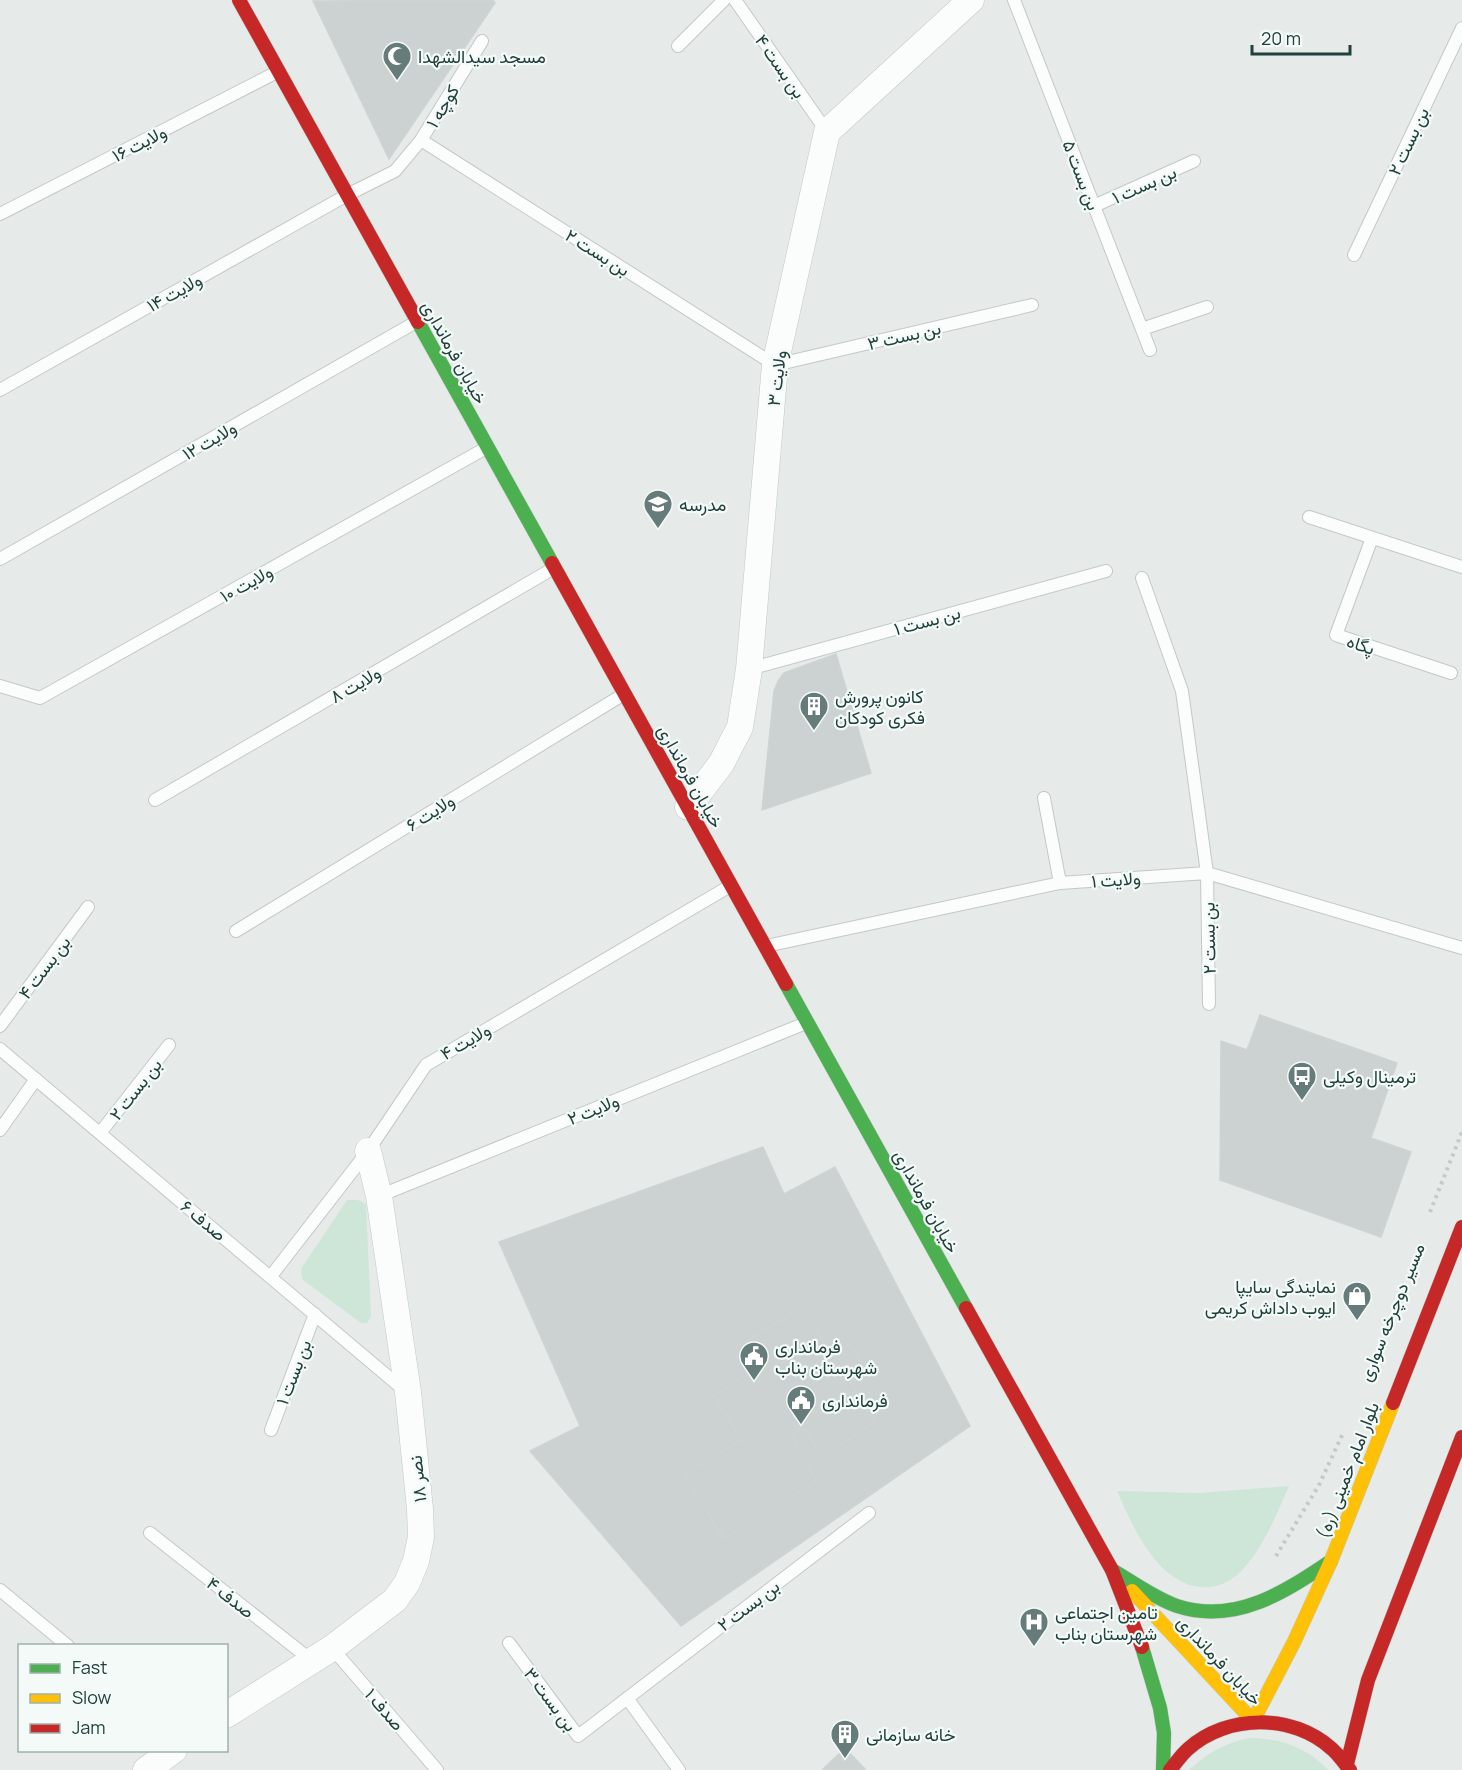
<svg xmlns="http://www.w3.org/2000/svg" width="1462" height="1770" font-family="Manrope,Vazirmatn,sans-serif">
<rect width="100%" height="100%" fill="#e6ebea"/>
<path fill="#cee6d8" d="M347,1200H358L366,1204L371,1316L367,1323H361L303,1280L301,1274L302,1267Z
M1289,1486C1277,1513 1265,1544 1245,1567C1234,1580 1218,1589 1201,1587C1158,1584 1132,1526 1117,1491L1200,1493Z
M1249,1738C1280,1738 1307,1747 1328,1770H1189C1209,1752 1223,1744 1249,1738Z"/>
<path fill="#ccd2d1" stroke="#ced4d3" stroke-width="1.5" d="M493,0L495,3L389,159L313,1Z
M836,654L871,773L762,810L774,691L778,681L784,673Z
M1260,1015L1397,1063L1371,1138L1411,1152L1381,1237L1220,1180L1221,1041L1247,1050Z
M763,1147L784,1194L835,1167L970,1426L681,1626L530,1451L580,1426L499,1242Z
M803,1307L830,1354L850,1344L866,1373L851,1383L875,1422L821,1457L804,1428L791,1435L816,1481L724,1539L685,1475L742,1440L713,1396L751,1372L735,1347Z
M845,1748L866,1770H822Z"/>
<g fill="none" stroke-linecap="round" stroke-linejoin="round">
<g stroke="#c3c8c7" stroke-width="14">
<path id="lane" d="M735,0L827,132
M1014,0L1150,350
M678,46L724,0
M421,140L775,365L1032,305
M1094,206L1194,161
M0,214L277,72
M1354,255L1462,28
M1142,329L1207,307
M0,390L347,195L395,171L421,140L482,41
M1309,517L1462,567
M1372,538L1336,635L1451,673
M0,559L416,322
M1142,578L1182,691L1207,873L1209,1004
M749,669L1106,571
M0,686L40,698L486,448
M1044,798L1060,883
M155,800L554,568
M236,931L624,694
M766,946L1060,883L1207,873L1462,948
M0,1026L88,907
M0,1049L404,1390
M0,1130L36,1079
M100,1133L169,1045
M379,1196L806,1023
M271,1276L368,1151L426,1065L730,886
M271,1430L315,1314
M150,1533L311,1660
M0,1590L68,1646
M509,1643L578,1736L869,1513
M332,1648L437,1770
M627,1698L679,1770"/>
</g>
<g stroke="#c3c8c7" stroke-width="27">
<path id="street" d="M688,807L721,764L740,727L749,669L775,365L827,132L971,0
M226,1715L332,1648L395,1600L407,1583L416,1561L421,1537L420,1509L408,1392L379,1196L368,1151
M146,1770L174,1750"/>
</g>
<g stroke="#c1c9c7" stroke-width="15">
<path id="fast" d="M418,322L552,563
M786,984L966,1308
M1112,1570C1133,1582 1154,1598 1177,1606C1235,1625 1285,1592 1331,1561
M1142,1647L1160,1708L1164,1733L1163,1770"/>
</g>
<g stroke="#c1c9c7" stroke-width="15">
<path id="slow" d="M1132,1591L1253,1721
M1253,1721L1294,1642L1331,1561L1393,1403"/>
</g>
<g stroke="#c1c9c7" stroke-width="15">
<path id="jam" d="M239,0L418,322
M552,563L786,984
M966,1308L1112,1570L1142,1647
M1393,1403L1462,1227
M1347,1764L1368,1680L1462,1437
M1170,1770C1176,1763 1181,1755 1188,1749C1227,1714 1293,1713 1332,1749C1339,1755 1344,1763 1350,1770"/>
</g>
<path stroke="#c2cbca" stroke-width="4" stroke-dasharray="3 4.5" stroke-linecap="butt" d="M1430,1212L1462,1132
M1276,1556L1319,1485L1344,1431"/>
<use href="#lane" stroke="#fbfcfc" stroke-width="12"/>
<use href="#street" stroke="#fbfcfc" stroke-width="26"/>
<use href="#fast" stroke="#4caf50" stroke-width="14"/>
<use href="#slow" stroke="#ffc107" stroke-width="14"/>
<use href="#jam" stroke="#c62828" stroke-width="14"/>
</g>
<defs>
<g id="mosque-pin" transform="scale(1.5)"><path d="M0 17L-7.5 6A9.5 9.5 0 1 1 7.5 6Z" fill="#667c7a" stroke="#f4faf8"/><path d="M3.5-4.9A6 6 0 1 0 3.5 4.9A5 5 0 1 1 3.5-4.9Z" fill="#fff"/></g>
<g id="school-pin" transform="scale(1.5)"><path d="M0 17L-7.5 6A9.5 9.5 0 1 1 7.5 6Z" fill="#667c7a" stroke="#f4faf8"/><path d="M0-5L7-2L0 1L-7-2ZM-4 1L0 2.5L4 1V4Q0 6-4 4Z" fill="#fff"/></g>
<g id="building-pin" transform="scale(1.5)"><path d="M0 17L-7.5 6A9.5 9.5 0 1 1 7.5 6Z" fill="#667c7a" stroke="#f4faf8"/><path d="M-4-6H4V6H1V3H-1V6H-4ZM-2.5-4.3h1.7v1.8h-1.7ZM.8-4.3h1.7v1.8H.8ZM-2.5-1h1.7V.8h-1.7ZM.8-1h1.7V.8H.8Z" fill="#fff"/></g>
<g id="bus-pin" transform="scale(1.5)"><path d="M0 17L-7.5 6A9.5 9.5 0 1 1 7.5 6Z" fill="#667c7a" stroke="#f4faf8"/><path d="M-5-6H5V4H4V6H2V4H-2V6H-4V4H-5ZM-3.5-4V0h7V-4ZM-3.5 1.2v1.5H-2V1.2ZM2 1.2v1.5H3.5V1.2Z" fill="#fff"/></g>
<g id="shop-pin" transform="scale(1.5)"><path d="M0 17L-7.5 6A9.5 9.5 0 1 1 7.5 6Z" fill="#667c7a" stroke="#f4faf8"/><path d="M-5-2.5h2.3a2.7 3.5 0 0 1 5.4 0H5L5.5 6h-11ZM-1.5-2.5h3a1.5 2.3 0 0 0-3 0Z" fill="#fff"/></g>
<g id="civic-pin" transform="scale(1.5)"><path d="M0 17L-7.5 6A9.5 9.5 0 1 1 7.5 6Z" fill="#667c7a" stroke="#f4faf8"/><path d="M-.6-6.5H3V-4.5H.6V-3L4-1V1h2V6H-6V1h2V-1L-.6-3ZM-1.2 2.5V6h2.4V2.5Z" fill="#fff"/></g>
<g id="hospital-pin" transform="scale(1.5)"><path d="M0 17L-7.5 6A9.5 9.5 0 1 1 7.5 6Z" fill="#667c7a" stroke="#f4faf8"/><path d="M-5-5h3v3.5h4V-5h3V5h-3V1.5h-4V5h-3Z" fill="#fff"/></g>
</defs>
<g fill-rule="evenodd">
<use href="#mosque-pin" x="397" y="56"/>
<use href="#school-pin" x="658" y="504"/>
<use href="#building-pin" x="814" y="706"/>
<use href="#bus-pin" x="1302" y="1076"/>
<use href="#shop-pin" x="1357" y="1296"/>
<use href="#civic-pin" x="754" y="1356"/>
<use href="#civic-pin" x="801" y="1400"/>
<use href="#hospital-pin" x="1034" y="1622"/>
<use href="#building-pin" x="845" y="1734"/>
</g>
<g text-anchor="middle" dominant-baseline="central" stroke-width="4.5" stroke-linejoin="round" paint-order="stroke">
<g font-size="18" fill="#21413d" stroke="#f4faf8" text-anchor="start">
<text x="418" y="56">مسجد سیدالشهدا</text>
<text x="679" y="504">مدرسه</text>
<text x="835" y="696">کانون پرورش<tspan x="835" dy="21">فکری کودکان</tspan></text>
<text x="1323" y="1076">ترمینال وکیلی</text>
<text x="1336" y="1286" text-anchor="end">نمایندگی سایپا<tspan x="1336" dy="21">ایوب داداش کریمی</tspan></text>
<text x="775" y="1346">فرمانداری<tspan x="775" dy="21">شهرستان بناب</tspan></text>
<text x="822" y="1400">فرمانداری</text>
<text x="1055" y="1612">تامین اجتماعی<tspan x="1055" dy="21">شهرستان بناب</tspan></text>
<text x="866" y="1734">خانه سازمانی</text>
</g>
<g font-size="18" fill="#21413d" stroke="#f4faf8">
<text transform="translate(781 66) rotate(55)">بن بست ۴</text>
<text transform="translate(442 106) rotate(-59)">کوچه ۱</text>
<text transform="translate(1408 141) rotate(-65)">بن بست ۲</text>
<text transform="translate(139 143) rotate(-27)">ولایت ۱۶</text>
<text transform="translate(1082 175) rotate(69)">بن بست ۵</text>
<text transform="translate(1144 184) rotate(-24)">بن بست ۱</text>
<text transform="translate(598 252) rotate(32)">بن بست ۲</text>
<text transform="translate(174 292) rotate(-29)">ولایت ۱۴</text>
<text transform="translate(904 335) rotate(-13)">بن بست ۳</text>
<text transform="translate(455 352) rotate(61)">خیابان فرمانداری</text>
<text transform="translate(776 378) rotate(-83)">ولایت ۳</text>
<text transform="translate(209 440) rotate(-30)">ولایت ۱۲</text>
<text transform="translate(246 583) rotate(-29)">ولایت ۱۰</text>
<text transform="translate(927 620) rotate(-15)">بن بست ۱</text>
<text transform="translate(1361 644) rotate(18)">پگاه</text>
<text transform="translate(355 684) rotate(-30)">ولایت ۸</text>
<text transform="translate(691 776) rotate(61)">خیابان فرمانداری</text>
<text transform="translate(430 812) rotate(-32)">ولایت ۶</text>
<text transform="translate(1116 879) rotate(-4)">ولایت ۱</text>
<text transform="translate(1208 938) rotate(-91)">بن بست ۲</text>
<text transform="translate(44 967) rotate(-53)">بن بست ۴</text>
<text transform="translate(465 1041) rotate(-30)">ولایت ۴</text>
<text transform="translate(135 1089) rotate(-52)">بن بست ۲</text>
<text transform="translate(593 1109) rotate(-22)">ولایت ۲</text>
<text transform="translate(927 1201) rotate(61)">خیابان فرمانداری</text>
<text transform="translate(204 1220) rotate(40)">صدف ۶</text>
<text transform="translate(1391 1312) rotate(-68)">مسیر دوچرخه سواری</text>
<text transform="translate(293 1372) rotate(-69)">بن بست ۱</text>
<text transform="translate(1347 1470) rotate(-69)">بلوار امام خمینی (ره)</text>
<text transform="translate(417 1479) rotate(-96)">نصر ۱۸</text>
<text transform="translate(231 1597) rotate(38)">صدف ۴</text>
<text transform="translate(748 1605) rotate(-37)">بن بست ۲</text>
<text transform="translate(1220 1660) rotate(47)">خیابان فرمانداری</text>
<text transform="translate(551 1699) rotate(53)">بن بست ۳</text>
<text transform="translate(385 1709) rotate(49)">صدف ۱</text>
</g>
</g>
<rect x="18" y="1644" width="210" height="108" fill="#f4faf8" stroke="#a0b0ad" stroke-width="1.5"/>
<rect x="30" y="1664" width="30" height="9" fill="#4caf50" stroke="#a0b0ad" stroke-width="1.5"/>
<text x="72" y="1674" font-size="18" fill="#21413d">Fast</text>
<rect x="30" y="1694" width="30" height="9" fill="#ffc107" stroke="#a0b0ad" stroke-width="1.5"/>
<text x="72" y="1704" font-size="18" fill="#21413d">Slow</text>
<rect x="30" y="1724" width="30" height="9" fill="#c62828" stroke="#a0b0ad" stroke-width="1.5"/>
<text x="72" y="1734" font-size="18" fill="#21413d">Jam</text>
<path d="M1252 45v9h98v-9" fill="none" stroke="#21413d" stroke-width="3"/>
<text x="1261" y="45" font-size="18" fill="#21413d" stroke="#f4faf8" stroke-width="4.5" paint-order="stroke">20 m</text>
</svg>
